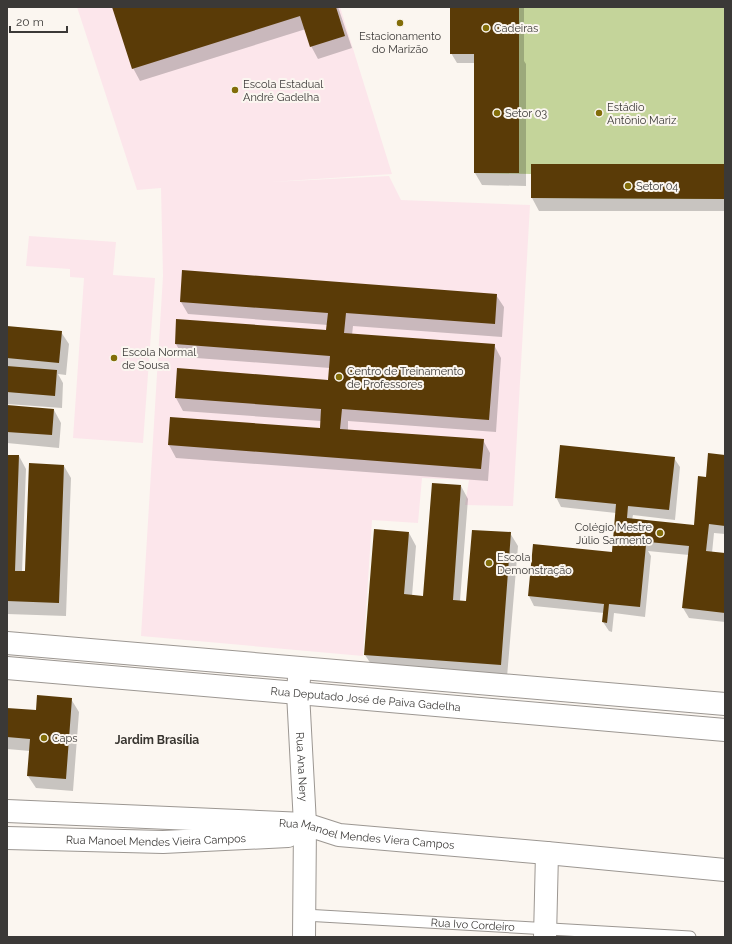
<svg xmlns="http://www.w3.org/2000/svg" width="732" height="944" font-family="Raleway,sans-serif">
<rect width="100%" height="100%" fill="#fbf6f0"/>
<path fill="#fce6eb" d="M77,7H340L392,174L271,182L389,176L401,200L530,205L513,506L465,505L469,480L422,478L418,523L372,520L363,656L141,636L163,276L161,188L137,190Z
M29,236L116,242L113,275L155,278L143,443L73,438L84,278L70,277V269L26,266Z"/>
<path fill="#c4d49a" d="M450,7H725V199L531,198V174L474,173V54Z"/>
<path fill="#0003" d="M113,7H338L352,48L318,59L311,46L306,29L140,81L133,68Z
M451,7H524V61L526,64V186L482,185L475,173V63H457L451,53Z
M532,165H725V211H539L532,198Z
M496,295L504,307L502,337L353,326L352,335L494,345L501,358L496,432L348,421V430L483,440L490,453L488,481L176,458L169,445L171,418L321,429V421L183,411L176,398L329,381L330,368L183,357L176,344L327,331L328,325L188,314L181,302Z
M7,327L61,332L69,344L66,375L58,374L63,383L62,408L7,404Z
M7,406L54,410L61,423L59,448L7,443Z
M7,456H19L26,469L22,572H26L64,466L71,478L66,616L7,614Z
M725,456V534L714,533L712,553L725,554V622L689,618L683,608L689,555L648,551L651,556L645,617L614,613L612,632L609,631L603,622L604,613L534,606L529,596L612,553L616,513L561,507L556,497L674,458L680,467L675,520L633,515L632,520L695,526L707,478Z
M461,486L468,499L460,601L467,602L510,533L518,546L507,677L373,667L365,655L409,533L416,546L412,596L424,597Z
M71,699L79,712L73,791L36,788L28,776L30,751L7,749V709L37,711Z"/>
<path fill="#5a3b07" d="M112,7H336L345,36L310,47L300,16L132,69Z
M450,7H519V173H474V54H450Z
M531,164H725V199L531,198Z
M182,270L497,294L495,324L346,313L344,333L495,344L489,420L342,409L340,429L484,439L481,469L168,445L170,417L320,428L321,409L175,398L177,368L328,380L330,356L175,344L176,319L326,330L328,313L180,302Z
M7,326L62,331L59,363L7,358Z
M7,366L57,370L55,396L7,392Z
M7,405L54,409L52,435L7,432Z
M560,445L675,457L669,510L628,506L627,518L694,525L698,476L706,477L708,453L725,455V526L709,524L706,551L725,553V613L682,608L689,546L629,540V543L646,545L640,607L609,604L607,623L602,622L604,604L528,596L533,544L612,552L616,504L555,498Z
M7,455H19L15,571H25L29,463L64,465L59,603L7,601Z
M432,483L461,485L453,600L466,601L472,530L511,532L501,665L364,655L374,529L409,532L404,594L423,596Z
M37,695L72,698L66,779L27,776L30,739L7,737V708L36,710Z"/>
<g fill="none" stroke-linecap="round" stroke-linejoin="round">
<g stroke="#9c9792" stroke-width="13">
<g id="lane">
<path id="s1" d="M304,915L690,937"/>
</g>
</g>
<g stroke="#9c9792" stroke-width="24">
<g id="street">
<path d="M7,643L725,704"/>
<path id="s2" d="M7,668L725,730"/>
<path id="s3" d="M299,678L298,693L305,824L304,937"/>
<path id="s4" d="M7,811L305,824L339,835L547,853L725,870"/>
<path id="s5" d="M7,838L163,842L288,836"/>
<path d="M545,937L547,853"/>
</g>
</g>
<use href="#lane" stroke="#fff" stroke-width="11"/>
<use href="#street" stroke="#fff" stroke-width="22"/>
</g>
<g fill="#826d09" stroke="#fbf6f0" stroke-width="1.5">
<circle cx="400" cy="23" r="4"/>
<circle cx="486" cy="28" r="4"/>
<circle cx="235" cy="90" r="4"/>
<circle cx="497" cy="113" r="4"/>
<circle cx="599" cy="113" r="4"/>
<circle cx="628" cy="186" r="4"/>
<circle cx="114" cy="358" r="4"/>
<circle cx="339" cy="377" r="4"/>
<circle cx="660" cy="533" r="4"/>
<circle cx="489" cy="563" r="4"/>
<circle cx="44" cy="738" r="4"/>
</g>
<g text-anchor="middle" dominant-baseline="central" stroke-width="4" stroke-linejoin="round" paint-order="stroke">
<g font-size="11" fill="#3b3937" stroke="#fbf6f0" text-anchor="start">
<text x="494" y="28">Cadeiras</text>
<text x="400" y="36" text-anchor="middle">Estacionamento<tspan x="400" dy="13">do Marizão</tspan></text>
<text x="243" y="84">Escola Estadual<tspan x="243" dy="13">André Gadelha</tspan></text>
<text x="607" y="107">Estádio<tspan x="607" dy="13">Antônio Mariz</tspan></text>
<text x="505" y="113">Setor 03</text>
<text x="636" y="186">Setor 04</text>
<text x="122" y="352">Escola Normal<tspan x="122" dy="13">de Sousa</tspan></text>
<text x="347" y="371">Centro de Treinamento<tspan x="347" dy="13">de Professores</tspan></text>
<text x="652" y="527" text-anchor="end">Colégio Mestre<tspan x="652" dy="13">Júlio Sarmento</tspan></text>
<text x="497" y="557">Escola<tspan x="497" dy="13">Demonstração</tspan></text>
<text x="52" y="738">Caps</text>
</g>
<g font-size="11" fill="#3b3937" stroke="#fbf6f0">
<text stroke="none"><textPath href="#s2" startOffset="360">Rua Deputado José de Paiva Gadelha</textPath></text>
<text stroke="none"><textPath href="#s3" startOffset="89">Rua Ana Nery</textPath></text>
<text stroke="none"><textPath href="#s4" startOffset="361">Rua Manoel Mendes Viera Campos</textPath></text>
<text stroke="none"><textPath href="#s5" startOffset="149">Rua Manoel Mendes Vieira Campos</textPath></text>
<text stroke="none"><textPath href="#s1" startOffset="169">Rua Ivo Cordeiro</textPath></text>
</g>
<g font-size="12" font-weight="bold" fill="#383530" stroke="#fbf6f0">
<text x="157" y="740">Jardim Brasília</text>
</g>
</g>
<rect width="732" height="944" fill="none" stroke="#3b3937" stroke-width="16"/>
<path d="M10 26v6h57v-6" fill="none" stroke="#3b3937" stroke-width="2"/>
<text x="16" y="26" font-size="12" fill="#3b3937" stroke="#fbf6f0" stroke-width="3" paint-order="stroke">20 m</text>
</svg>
